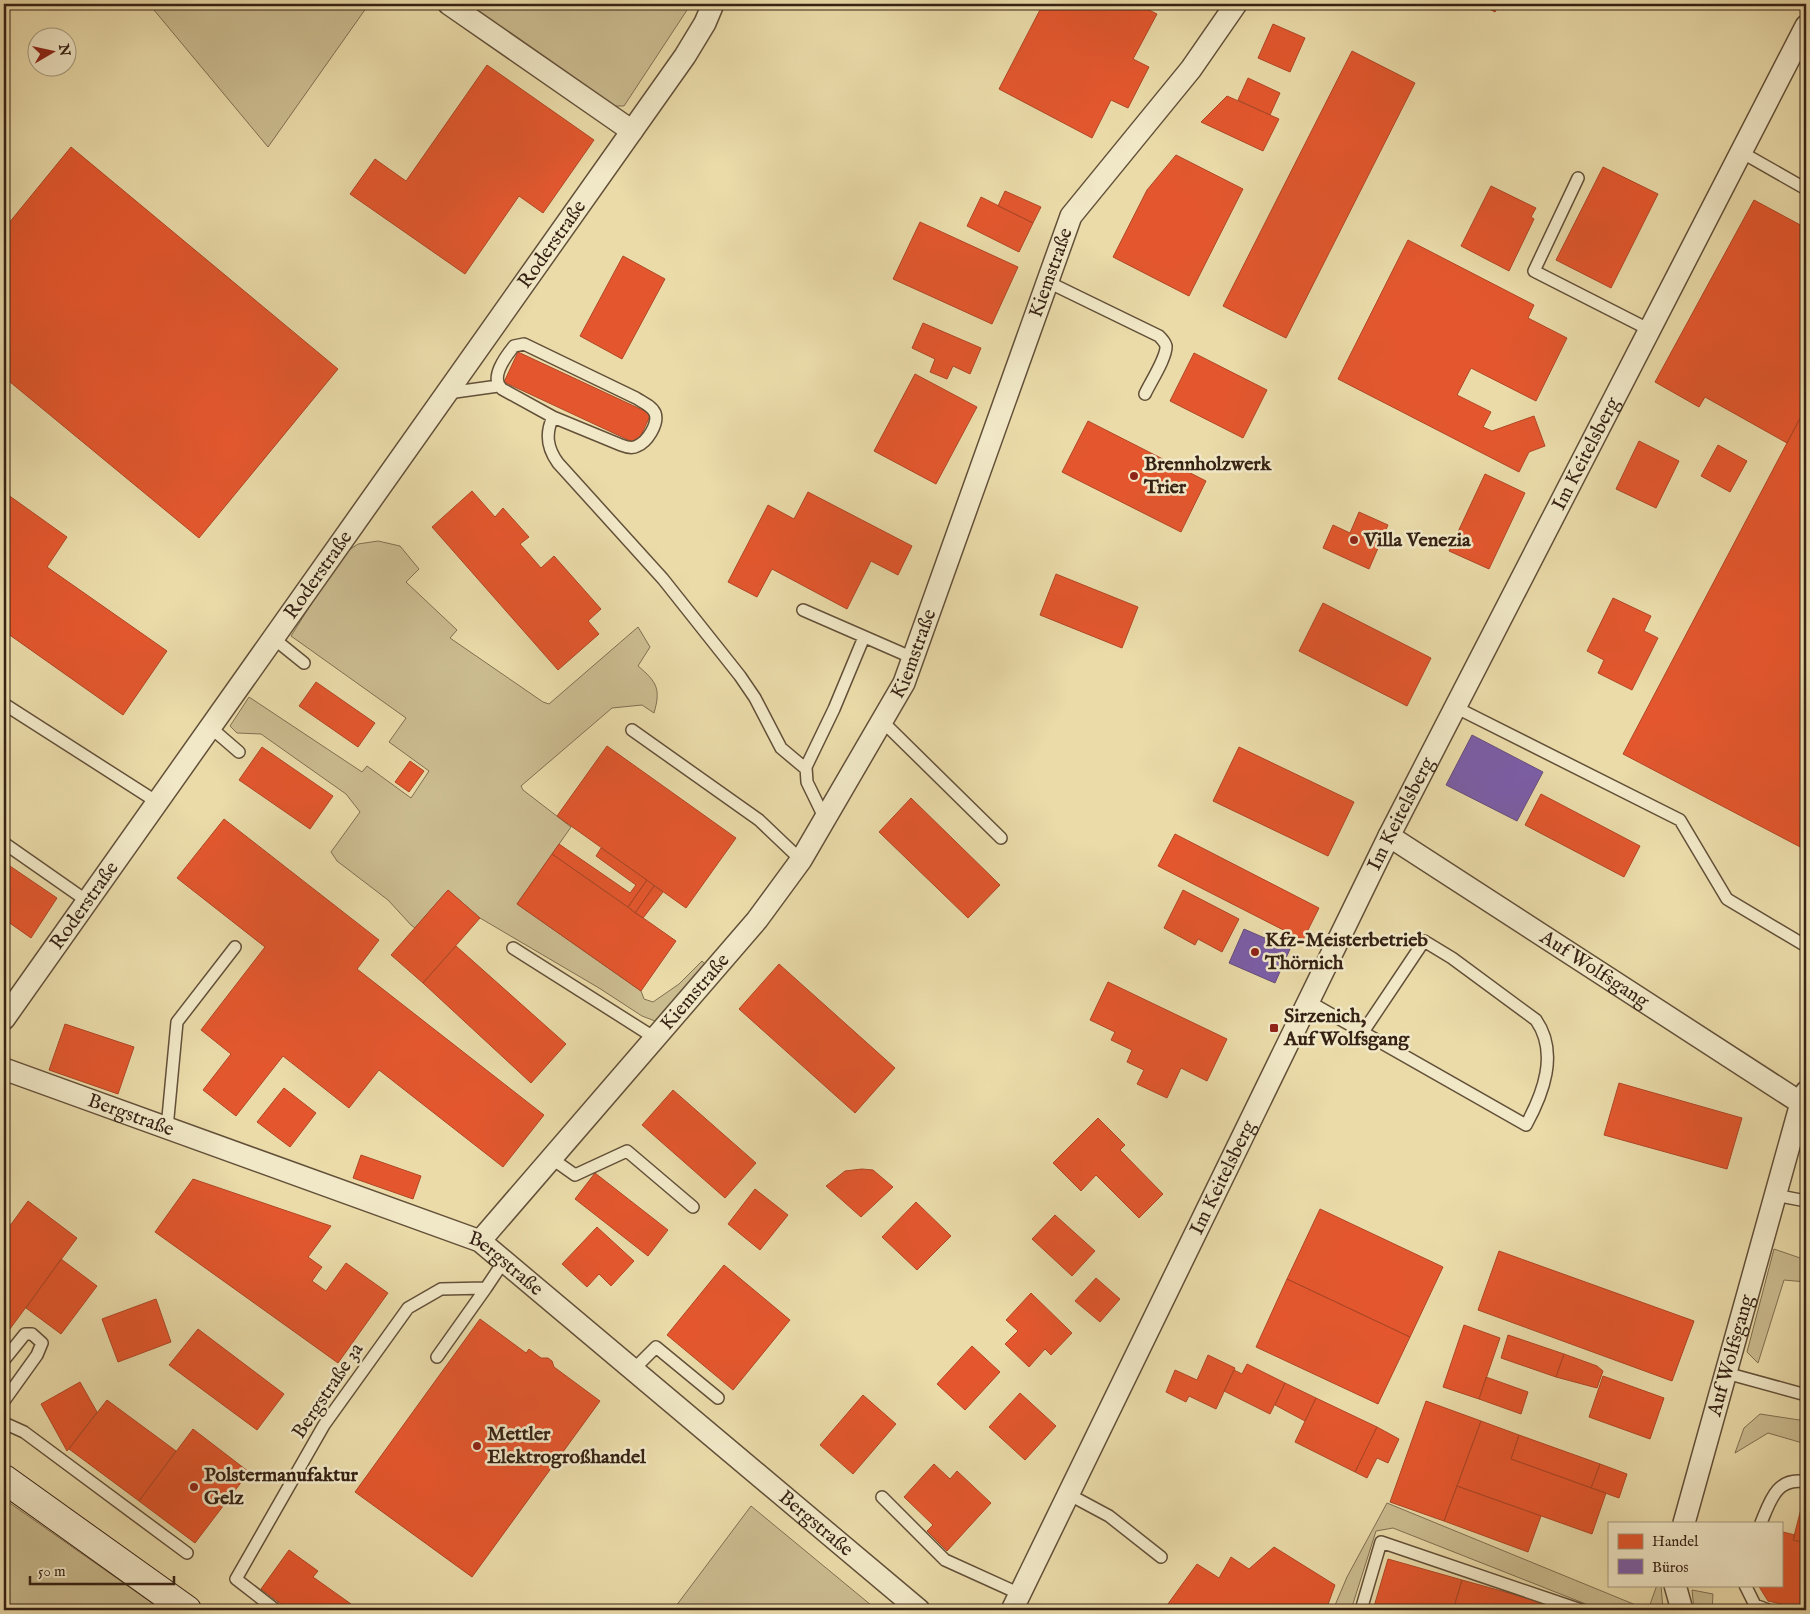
<svg xmlns="http://www.w3.org/2000/svg" width="1810" height="1614" font-family="'IM FELL English',serif">
<rect width="100%" height="100%" fill="#eadba9"/>
<filter id="stains"><feTurbulence type="fractalNoise" baseFrequency=".004" numOctaves="4"/><feColorMatrix values="0 0 0 0 .2 0 0 0 0 .09 0 0 0 0 .02 0 0 0 .5 -.17"/></filter>
<radialGradient id="worn" r=".72"><stop offset=".6" stop-color="#630" stop-opacity="0"/><stop offset="1" stop-color="#630" stop-opacity=".3"/></radialGradient>
<path fill="#cbbc90" stroke="#806f52" d="M149,4H369L268,147Z
M466,4H691L624,106H612Z
M378,541L400,546L419,569L406,582L457,630L450,638L543,702L549,704L638,627L650,647L638,666C657,682 661,689 654,713L642,705L612,708L521,786L523,790L571,827L517,904L641,991L644,999L653,1002L679,984L702,961L705,964L702,972L655,1021L642,1016L599,988L480,918L448,890L415,928L411,925L388,900L337,861L331,852L360,812L346,794L261,734L237,733L230,726L249,697L362,772L367,766L411,798L429,771L389,742L406,718L291,636L343,554L358,544Z
M1774,1249L1806,1260V1282L1784,1280L1758,1363L1747,1352Z
M1760,1414L1806,1421V1444L1768,1433L1735,1453L1744,1428Z
M4,1499L162,1610H4Z
M1387,1503L1648,1610L1657,1585H1661L1663,1610H1601L1393,1528L1376,1531L1351,1610H1333L1347,1577Z
M751,1506L877,1610H673Z
M1692,1590L1713,1594L1712,1610H1694Z"/>
<path fill="#e4572e" stroke="#b04726" d="M1043,4H1137L1157,14L1133,59L1149,67L1128,108L1111,100L1092,138L999,89Z
M1480,4H1499L1495,12Z
M1273,24L1305,38L1290,72L1258,58Z
M1352,51L1415,83L1286,338L1223,306Z
M487,65L594,140L543,213L519,196L465,274L350,194L375,159L406,181Z
M1248,78L1280,93L1270,115L1238,100Z
M1227,96L1279,119L1263,151L1201,122Z
M71,147L338,369L199,538L4,377V229Z
M1176,155L1243,189L1189,296L1113,257L1147,190Z
M1603,167L1658,194L1611,288L1556,260Z
M1491,186L1536,208L1531,217L1534,219L1509,271L1461,246Z
M1005,191L1041,207L1033,223L998,206Z
M981,197L1033,223L1019,252L967,226Z
M1754,200L1806,228V407L1787,443L1705,397L1699,407L1655,382Z
M920,222L1018,267L992,324L893,279Z
M1408,240L1534,305L1528,318L1567,338L1536,401L1471,368L1457,395L1491,412L1483,427L1492,431L1534,416L1545,446L1529,452L1519,472L1338,379Z
M623,256L665,279L622,359L580,336Z
M923,323L981,348L970,374L953,366L947,379L930,372L935,359L912,348Z
M518,352L651,414L637,444L504,382Z
M1194,353L1267,390L1243,438L1170,401Z
M915,374L977,407L936,484L874,451Z
M1806,407V850L1623,754Z
M1088,421L1206,481L1181,532L1062,472Z
M1639,441L1679,461L1656,508L1616,489Z
M1718,445L1747,461L1730,492L1701,476Z
M1485,474L1525,493L1489,569L1449,551Z
M472,491L495,517L503,508L529,537L520,544L541,568L554,556L601,609L588,621L599,634L558,670L432,527Z
M4,492L67,537L47,567L167,651L123,715L4,631Z
M808,492L912,546L898,575L871,561L847,609L772,569L757,597L728,582L768,505L794,519Z
M1359,512L1388,525L1369,569L1323,548L1333,525L1350,533Z
M1056,574L1138,607L1122,648L1040,615Z
M1613,598L1651,616L1644,631L1658,638L1632,690L1598,673L1604,660L1587,651Z
M1323,603L1431,658L1407,706L1299,651Z
M316,682L375,723L358,747L299,706Z
M607,746L736,838L686,908L557,816Z
M262,747L333,796L310,829L239,780Z
M1239,747L1354,802L1328,856L1213,801Z
M410,761L424,771L409,792L395,782Z
M1541,794L1640,846L1624,877L1525,825Z
M911,798L1000,885L968,918L879,832Z
M224,819L379,940L357,969L544,1115L503,1167L379,1070L349,1108L283,1056L236,1116L203,1090L231,1054L201,1030L265,947L177,878Z
M1175,834L1319,908L1303,940L1158,866Z
M559,844L630,893L636,885L596,856L601,848L647,880L628,907L552,854Z
M552,854L676,941L641,991L517,904Z
M4,862L57,898L31,938L4,919Z
M647,880L654,886L635,913L628,907Z
M654,886L663,892L643,918L635,913Z
M448,890L480,918L423,983L391,955Z
M1183,890L1239,919L1222,952L1198,939L1195,945L1164,928Z
M456,946L566,1044L531,1083L423,983Z
M779,964L895,1068L855,1113L739,1009Z
M1108,982L1227,1039L1207,1081L1181,1068L1167,1098L1137,1084L1144,1070L1127,1062L1132,1050L1111,1040L1115,1032L1090,1020Z
M65,1024L134,1047L118,1094L49,1070Z
M1619,1083L1742,1118L1727,1169L1604,1135Z
M284,1088L316,1113L290,1147L257,1122Z
M673,1090L756,1163L725,1198L642,1125Z
M1098,1118L1125,1145L1120,1150L1163,1194L1139,1218L1096,1175L1081,1191L1053,1163Z
M361,1155L421,1176L413,1199L353,1178Z
M862,1169L873,1170L893,1187L861,1217L826,1186L845,1171Z
M595,1173L668,1230L648,1256L575,1199Z
M193,1179L331,1226L308,1257L322,1267L312,1281L326,1291L346,1263L388,1293L338,1363L155,1232Z
M755,1189L788,1215L760,1250L728,1224Z
M28,1201L77,1238L4,1337V1234Z
M916,1202L951,1236L917,1270L882,1237Z
M1320,1209L1443,1267L1410,1337L1287,1279Z
M1055,1215L1095,1251L1072,1276L1032,1239Z
M597,1227L634,1261L611,1286L599,1274L587,1287L562,1264Z
M1499,1251L1694,1321L1672,1381L1478,1310Z
M61,1259L97,1286L61,1334L26,1308Z
M724,1265L790,1320L733,1390L667,1335Z
M1096,1278L1120,1299L1100,1322L1075,1301Z
M1287,1279L1410,1337L1378,1404L1256,1347Z
M1031,1293L1072,1333L1051,1355L1045,1349L1029,1367L1005,1344L1018,1331L1006,1320Z
M156,1299L171,1342L118,1362L102,1319Z
M480,1319L526,1353L529,1349L541,1358H548L552,1361L554,1367L600,1401L472,1577L355,1492Z
M1464,1325L1500,1338L1479,1399L1443,1387Z
M198,1329L284,1394L257,1430L169,1365Z
M1508,1335L1564,1354L1556,1377L1501,1358Z
M972,1346L1000,1372L965,1410L937,1384Z
M1564,1354L1597,1366L1603,1371L1597,1388L1556,1377Z
M1208,1355L1235,1368L1216,1409L1189,1396L1186,1402L1166,1392L1175,1370L1197,1380Z
M1247,1364L1285,1383L1270,1414L1224,1391L1234,1370L1242,1374Z
M1603,1376L1664,1398L1650,1439L1589,1417Z
M1486,1377L1528,1392L1521,1414L1479,1399Z
M80,1382L97,1412L67,1451L41,1404Z
M1285,1383L1316,1398L1305,1421L1275,1405Z
M1020,1393L1056,1426L1025,1460L989,1427Z
M863,1395L896,1424L853,1474L820,1445Z
M1316,1398L1377,1427L1355,1472L1295,1442Z
M107,1400L176,1451L139,1501L69,1449Z
M1426,1401L1481,1421L1444,1521L1390,1502Z
M1481,1421L1519,1435L1511,1459L1606,1493L1592,1534L1457,1486Z
M1377,1427L1399,1439L1388,1463L1377,1458L1367,1478L1355,1472Z
M193,1429L249,1472L195,1543L139,1501Z
M1519,1435L1600,1464L1591,1488L1511,1459Z
M934,1464L950,1479L957,1471L991,1503L947,1551L927,1531L933,1525L904,1497Z
M1600,1464L1627,1474L1619,1498L1591,1488Z
M1457,1486L1541,1516L1528,1552L1444,1521Z
M1802,1505L1806,1507V1543L1793,1540Z
M1783,1532L1795,1535L1793,1540L1806,1543V1596L1803,1609L1768,1601L1758,1585H1781Z
M1274,1547L1335,1585L1326,1610H1170L1165,1608L1197,1564L1219,1578L1231,1557L1249,1569Z
M289,1550L318,1571L313,1577L351,1604L346,1610H289L261,1589Z
M1388,1559L1462,1580L1453,1610H1373Z
M1462,1580L1541,1602L1538,1610H1453Z"/>
<path fill="#7b5ea7" stroke="#664c7b" d="M1472,735L1543,772L1517,821L1446,785Z
M1244,929L1290,949L1275,983L1229,963Z"/>
<g fill="none" stroke-linecap="round" stroke-linejoin="round">
<g stroke="#635039" stroke-width="14">
<path id="lane" d="M1741,152L1806,189
M1578,178L1534,271L1650,330
M1048,282L1159,336C1162,339 1165,342 1166,346C1167,357 1150,383 1145,394
M448,393L498,386
M553,417L621,445C626,447 632,449 637,446C647,442 659,424 655,413C652,406 642,402 636,398L524,344L514,346C506,356 489,378 502,389L553,417C545,434 547,448 558,463L663,579L740,676L755,698L781,748L806,769
M803,610L913,658
M273,638L304,663
M4,704L157,802
M1455,707L1680,820L1727,899L1806,946
M881,720L1001,838
M210,727L239,752
M632,730L759,820L801,860
M825,819L807,782L806,767L834,709L864,637
M4,843L87,901
M513,948L655,1038
M1308,1001L1526,1125C1543,1094 1559,1053 1536,1020L1452,958L1424,941L1363,1032
M167,1128L177,1022L235,947
M551,1158L575,1175L627,1151L693,1207
M1775,1195L1806,1201
M437,1357L486,1288
M4,1360L25,1334H32L42,1343L37,1355L4,1401
M633,1370L656,1347L718,1398
M1726,1373L1806,1395
M4,1423L24,1432L187,1553
M1068,1494L1109,1516L1161,1557
M882,1497L945,1560L1020,1594
M1761,1523C1770,1501 1777,1476 1806,1482
M1745,1585L1755,1605L1768,1610
M276,1610L236,1579L324,1425L408,1308L441,1289L486,1288L504,1261
M1361,1610L1381,1542L1581,1610"/>
</g>
<g stroke="#635039" stroke-width="24">
<g id="street">
<path d="M449,4L632,131"/>
<path id="s1" d="M1389,836L1801,1103"/>
<path id="s2" d="M4,1019L685,56L705,23L713,4"/>
<path id="s3" d="M4,1069L480,1241L919,1610"/>
<path id="s4" d="M480,1241L757,920L801,860L904,683L1071,216L1191,69L1236,4"/>
<path id="s5" d="M1684,1523L1801,1103L1806,1092"/>
<path d="M1675,1585L1682,1610"/>
<path id="s6" d="M1012,1610L1389,836L1806,26"/>
</g>
</g>
<g stroke="#362214" stroke-width="30">
<path id="secondary" d="M4,1479L187,1610"/>
</g>
<use href="#lane" stroke="#f1e8c7" stroke-width="11"/>
<use href="#street" stroke="#f1e8c7" stroke-width="21"/>
<use href="#secondary" stroke="#f1e8c7" stroke-width="28"/>
</g>
<g fill="#8f2418" stroke="#f1e8c7" stroke-width="2">
<circle cx="1134" cy="476" r="5"/>
<circle cx="1354" cy="540" r="5"/>
<circle cx="1255" cy="952" r="5"/>
<rect x="1269" y="1023" width="10" height="10" rx="2.5"/>
<circle cx="477" cy="1446" r="5"/>
<circle cx="194" cy="1487" r="5"/>
</g>
<g text-anchor="middle" dominant-baseline="central" stroke-width="5" stroke-linejoin="round" paint-order="stroke">
<g font-size="20" fill="#362214" stroke="#f1e8c7">
<text stroke="none"><textPath href="#s2" startOffset="949">Roderstraße</textPath></text>
<text stroke="none"><textPath href="#s4" startOffset="1139">Kiemstraße</textPath></text>
<text stroke="none"><textPath href="#s6" startOffset="1291">Im Keitelsberg</textPath></text>
<text stroke="none"><textPath href="#s2" startOffset="544">Roderstraße</textPath></text>
<text stroke="none"><textPath href="#s4" startOffset="734">Kiemstraße</textPath></text>
<text stroke="none"><textPath href="#s6" startOffset="886">Im Keitelsberg</textPath></text>
<text stroke="none"><textPath href="#s2" startOffset="139">Roderstraße</textPath></text>
<text stroke="none"><textPath href="#s1" startOffset="245">Auf Wolfsgang</textPath></text>
<text stroke="none"><textPath href="#s4" startOffset="329">Kiemstraße</textPath></text>
<text stroke="none"><textPath href="#s3" startOffset="135">Bergstraße</textPath></text>
<text stroke="none"><textPath href="#s6" startOffset="481">Im Keitelsberg</textPath></text>
<text stroke="none"><textPath href="#s3" startOffset="540">Bergstraße</textPath></text>
<text stroke="none"><textPath href="#s5" startOffset="174">Auf Wolfsgang</textPath></text>
<text transform="translate(328 1391) rotate(-56)">Bergstraße 3a</text>
<text stroke="none"><textPath href="#s3" startOffset="945">Bergstraße</textPath></text>
</g>
<g font-size="20" font-weight="bold" fill="#362214" stroke="#f1e8c7" text-anchor="start">
<text x="1144" y="464">Brennholzwerk<tspan x="1144" dy="23">Trier</tspan></text>
<text x="1364" y="540">Villa Venezia</text>
<text x="1265" y="940">Kfz-Meisterbetrieb<tspan x="1265" dy="23">Thörnich</tspan></text>
<text x="1284" y="1016">Sirzenich,<tspan x="1284" dy="23">Auf Wolfsgang</tspan></text>
<text x="487" y="1434">Mettler<tspan x="487" dy="23">Elektrogroßhandel</tspan></text>
<text x="204" y="1475">Polstermanufaktur<tspan x="204" dy="23">Gelz</tspan></text>
</g>
</g>
<rect width="1810" height="1614" fill="none" stroke="#eadba9" stroke-width="20"/>
<rect x="5" y="5" width="1800" height="1604" fill="none" stroke="#362214" stroke-width="2.5"/>
<rect x="10" y="10" width="1790" height="1594" fill="none" stroke="#362214"/>
<rect x="1608" y="1522" width="175" height="65" fill="#f1e8c7" stroke="#a6997f"/>
<rect x="1618" y="1534" width="25" height="15" fill="#e4572e" stroke="#a6997f"/>
<text x="1652" y="1546" font-size="15" fill="#362214">Handel</text>
<rect x="1618" y="1559" width="25" height="15" fill="#7b5ea7" stroke="#a6997f"/>
<text x="1652" y="1572" font-size="15" fill="#362214">Büros</text>
<g transform="translate(52 52) rotate(81)"><circle r="24" fill="#f1e8c7" stroke="#a6997f"/>
<path d="M0-4L9 19L0 12L-9 19Z" fill="#8f2418"/>
<text y="-8" font-size="14" font-weight="bold" text-anchor="middle" fill="#362214">N</text>
</g>
<path d="M30 1576v8h144v-8" fill="none" stroke="#362214" stroke-width="2.5"/>
<text x="38" y="1576" font-size="15" fill="#362214" stroke="#f1e8c7" stroke-width="4" paint-order="stroke">50 m</text>
<rect width="100%" height="100%" filter="url(#stains)"/>
<rect width="100%" height="100%" fill="url(#worn)"/>
</svg>
